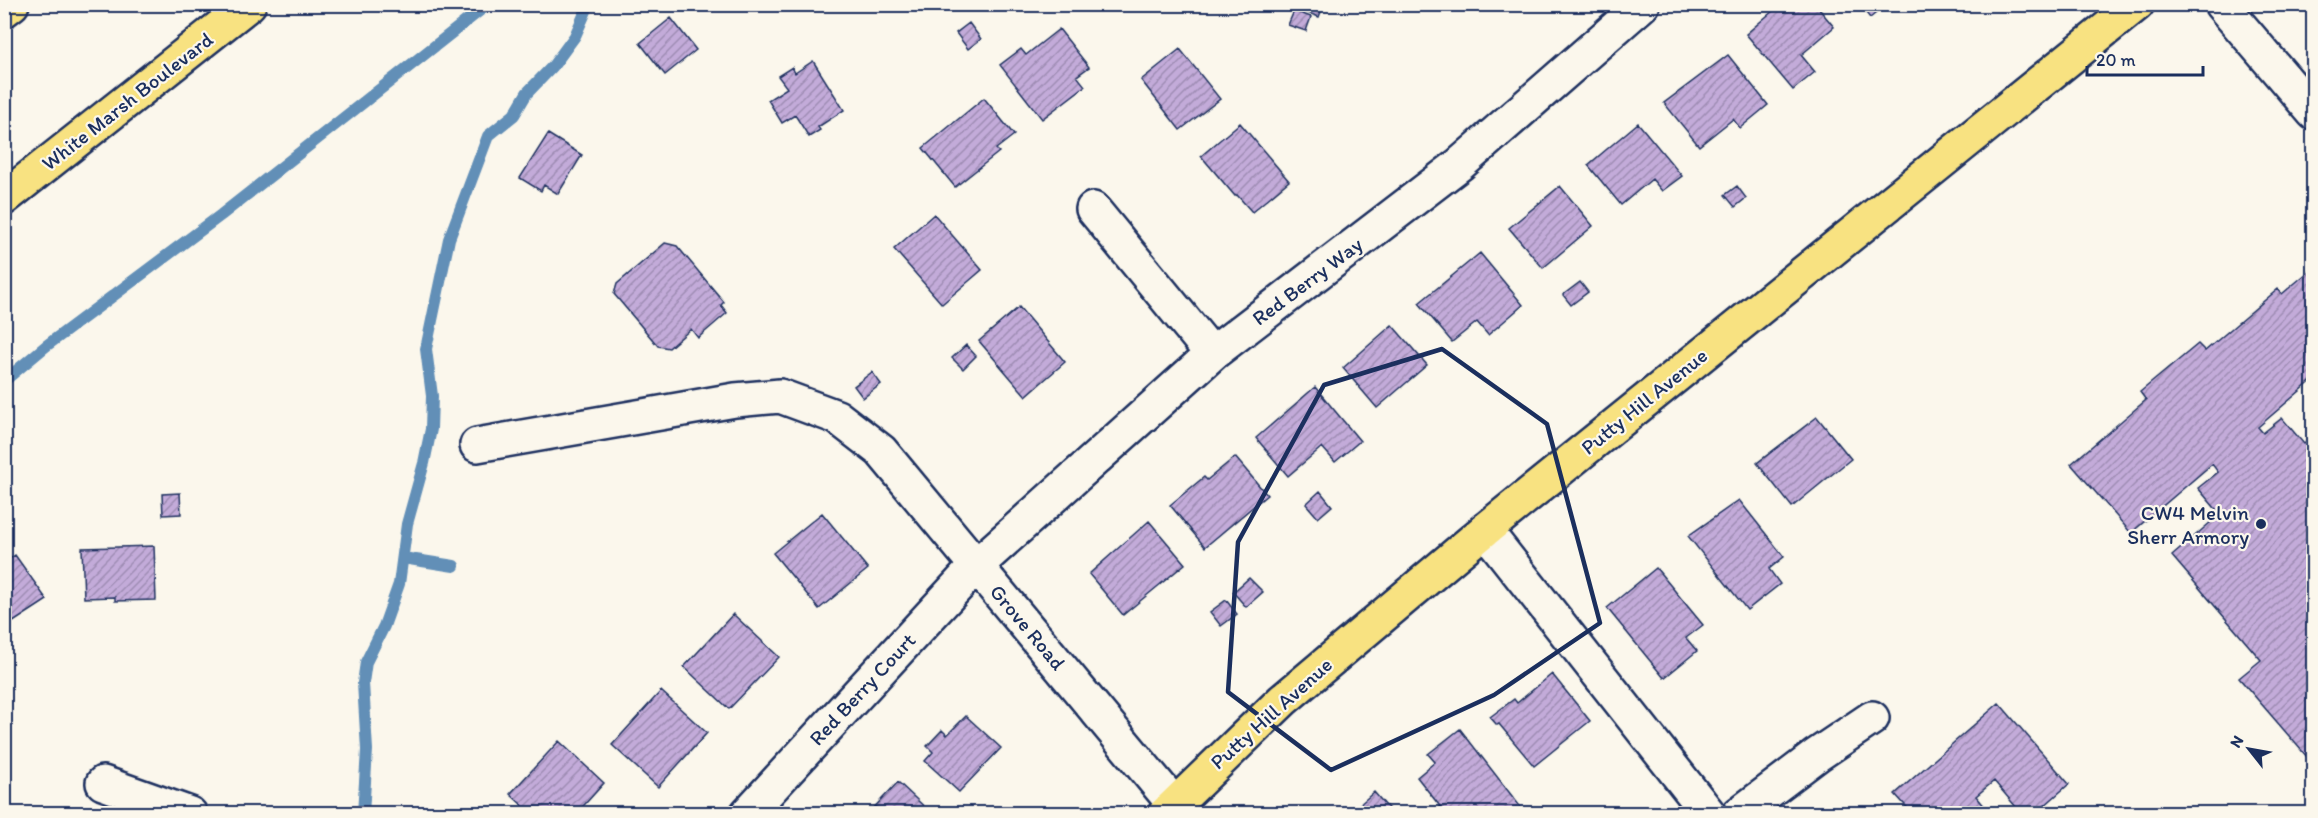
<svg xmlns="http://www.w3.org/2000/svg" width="2318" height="818" font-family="Itim,sans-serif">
<defs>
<pattern id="building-hatch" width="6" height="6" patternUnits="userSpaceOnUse" patternTransform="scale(1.5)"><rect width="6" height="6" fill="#c3abd9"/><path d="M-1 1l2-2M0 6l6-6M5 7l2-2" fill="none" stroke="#9e8cb3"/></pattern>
</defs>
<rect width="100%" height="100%" fill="#fbf7ec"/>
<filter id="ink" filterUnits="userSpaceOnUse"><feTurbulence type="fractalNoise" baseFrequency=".0167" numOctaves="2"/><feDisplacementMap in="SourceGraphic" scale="12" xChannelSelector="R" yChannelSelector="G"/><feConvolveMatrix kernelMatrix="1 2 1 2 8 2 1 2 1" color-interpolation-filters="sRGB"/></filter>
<g filter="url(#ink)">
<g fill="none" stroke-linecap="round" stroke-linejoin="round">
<path stroke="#628fb7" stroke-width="12" d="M4,381L46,346L221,215L488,4
M403,558L454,566
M363,814L367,750L363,683L366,662L384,626L399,584L407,524L424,463L431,429L432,396L426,349L449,239L488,136L514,115L527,93L553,66L575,36L589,4"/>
</g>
<path fill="url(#building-hatch)" stroke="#1b2f5e" stroke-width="1.5" d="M1285,4H1324L1319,17Z
M1781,4H1815L1834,27L1801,55L1815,72L1793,90L1746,34Z
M1859,4H1887L1870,18Z
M1294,11L1311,17L1306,31L1288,25Z
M671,18L696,50L665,75L640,43Z
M969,23L981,39L968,49L956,33Z
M1059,29L1089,67L1077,76L1085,86L1042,119L1000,65L1021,49L1026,55Z
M1180,49L1220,99L1180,130L1141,80Z
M1728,55L1768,105L1740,128L1733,119L1699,146L1664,103Z
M813,61L844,110L818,127L820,130L809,137L795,115L782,123L768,100L787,88L778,76L792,67L795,73Z
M984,98L1014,135L996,149L999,152L955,187L923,148Z
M1240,123L1289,181L1252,212L1237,195L1235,196L1201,156Z
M1638,123L1682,176L1662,191L1652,179L1621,205L1588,165Z
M548,134L582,155L558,194L544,185L541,191L520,178Z
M1560,186L1593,226L1543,268L1509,228Z
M1737,186L1746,198L1735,207L1725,195Z
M934,214L982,270L942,304L894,249Z
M665,243L677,246L724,302L721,305L727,313L698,338L691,329L669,348L658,346L614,294L617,284Z
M1480,253L1523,305L1488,335L1477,322L1452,342L1419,303Z
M2314,267V379L2258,427L2263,433L2282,418L2304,444L2314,435V765L2239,678L2261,660L2172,556L2220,514L2198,488L2218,472L2212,464L2131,533L2071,464L2146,400L2140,392L2198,344L2205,351L2278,289L2282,294Z
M1580,282L1588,292L1571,305L1563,295Z
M1019,307L1065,362L1026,396L979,341Z
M1392,325L1427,365L1377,408L1343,368Z
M966,345L976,356L963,369L952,358Z
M872,372L881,384L863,398L854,386Z
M1315,387L1360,441L1335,462L1322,447L1288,476L1256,438Z
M1817,417L1851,459L1792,507L1757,463Z
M1235,457L1267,495L1205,547L1170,505L1204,477L1207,480Z
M1320,491L1332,506L1318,518L1306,504Z
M180,493L181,514L163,515L162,494Z
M1739,500L1784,557L1769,569L1780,584L1747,610L1688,536Z
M822,513L868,569L819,609L773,553Z
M1149,521L1185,564L1123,615L1089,574Z
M154,546L156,600L115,601V597L84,598L82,548Z
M15,555L47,600L4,628V563Z
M1656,568L1703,625L1686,638L1697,651L1664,678L1607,608Z
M1249,578L1263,592L1246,607L1233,592Z
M1226,600L1237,614L1221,626L1210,612Z
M733,614L779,657L729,709L684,667Z
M1552,674L1590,721L1534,766L1499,724L1497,725L1490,717L1514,699L1517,703Z
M661,691L707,733L658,787L612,745Z
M1999,703L2069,784L2035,814H2022L1994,781L1976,796L1991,814H1913L1895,794Z
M966,716L1001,748L959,792L925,761L933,752L927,746L942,730L947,735Z
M1460,729L1526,814H1446L1417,777L1435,762L1428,754Z
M559,741L604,783L576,814H532L510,794Z
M898,782L932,814H868Z
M1374,792L1393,814H1349Z"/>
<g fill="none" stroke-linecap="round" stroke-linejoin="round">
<g stroke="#1b2f5e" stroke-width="38">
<path id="minor" d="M2221,4L2314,113
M1093,209L1212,354
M477,445L735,400L780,396L837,417L881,451L1174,804
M1485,530L1709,814
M103,783L190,814
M747,814L977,565L1212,354L1460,164L1643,4
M1739,814L1817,755L1872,718"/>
</g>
<g stroke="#1b2f5e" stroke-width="38">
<path id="major" d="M1165,814L1283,700L1485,530L2137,4"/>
</g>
<g stroke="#1b2f5e" stroke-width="38">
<path id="highway" d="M4,10L12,4
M4,198L249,4"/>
</g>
<use href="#minor" stroke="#fbf7ec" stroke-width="33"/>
<use href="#major" stroke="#f8e281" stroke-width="33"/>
<use href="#highway" stroke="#f8e281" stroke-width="33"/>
</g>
</g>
<path fill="none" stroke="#1b2f5e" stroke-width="4.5" stroke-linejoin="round" d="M1442,349L1547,424L1600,623L1494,695L1331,770L1228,692L1238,542L1324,385Z"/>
<circle fill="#1b2f5e" stroke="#fbf7ec" stroke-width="2" cx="2261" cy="524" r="6"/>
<g text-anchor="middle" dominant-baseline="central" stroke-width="4.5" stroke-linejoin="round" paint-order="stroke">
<g font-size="21" fill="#1b2f5e" stroke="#fbf7ec">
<text transform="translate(127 101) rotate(-38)">White Marsh Boulevard</text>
<text transform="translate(1307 281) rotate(-37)">Red Berry Way</text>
<text transform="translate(1644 401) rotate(-39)">Putty Hill Avenue</text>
<text transform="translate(1028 627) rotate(50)">Grove Road</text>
<text transform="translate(862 689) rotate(-47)">Red Berry Court</text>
<text transform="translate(1271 713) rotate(-42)">Putty Hill Avenue</text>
</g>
<g font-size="21" fill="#1b2f5e" stroke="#fbf7ec" text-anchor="end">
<text x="2249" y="512">CW4 Melvin<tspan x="2249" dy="24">Sherr Armory</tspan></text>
</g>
</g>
<rect width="2318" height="818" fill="none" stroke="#fbf7ec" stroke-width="24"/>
<rect x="12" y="12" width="2294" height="794" fill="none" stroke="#1b2f5e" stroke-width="2" filter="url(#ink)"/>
<g transform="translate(2249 749) rotate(301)" stroke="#fbf7ec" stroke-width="4.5" paint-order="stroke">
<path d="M0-4.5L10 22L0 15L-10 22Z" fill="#1b2f5e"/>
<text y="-9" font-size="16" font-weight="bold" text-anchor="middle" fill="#1b2f5e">N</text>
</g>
<path d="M2087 66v9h116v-9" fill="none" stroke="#1b2f5e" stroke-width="3"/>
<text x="2096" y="66" font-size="18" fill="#1b2f5e" stroke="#fbf7ec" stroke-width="4.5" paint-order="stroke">20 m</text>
</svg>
